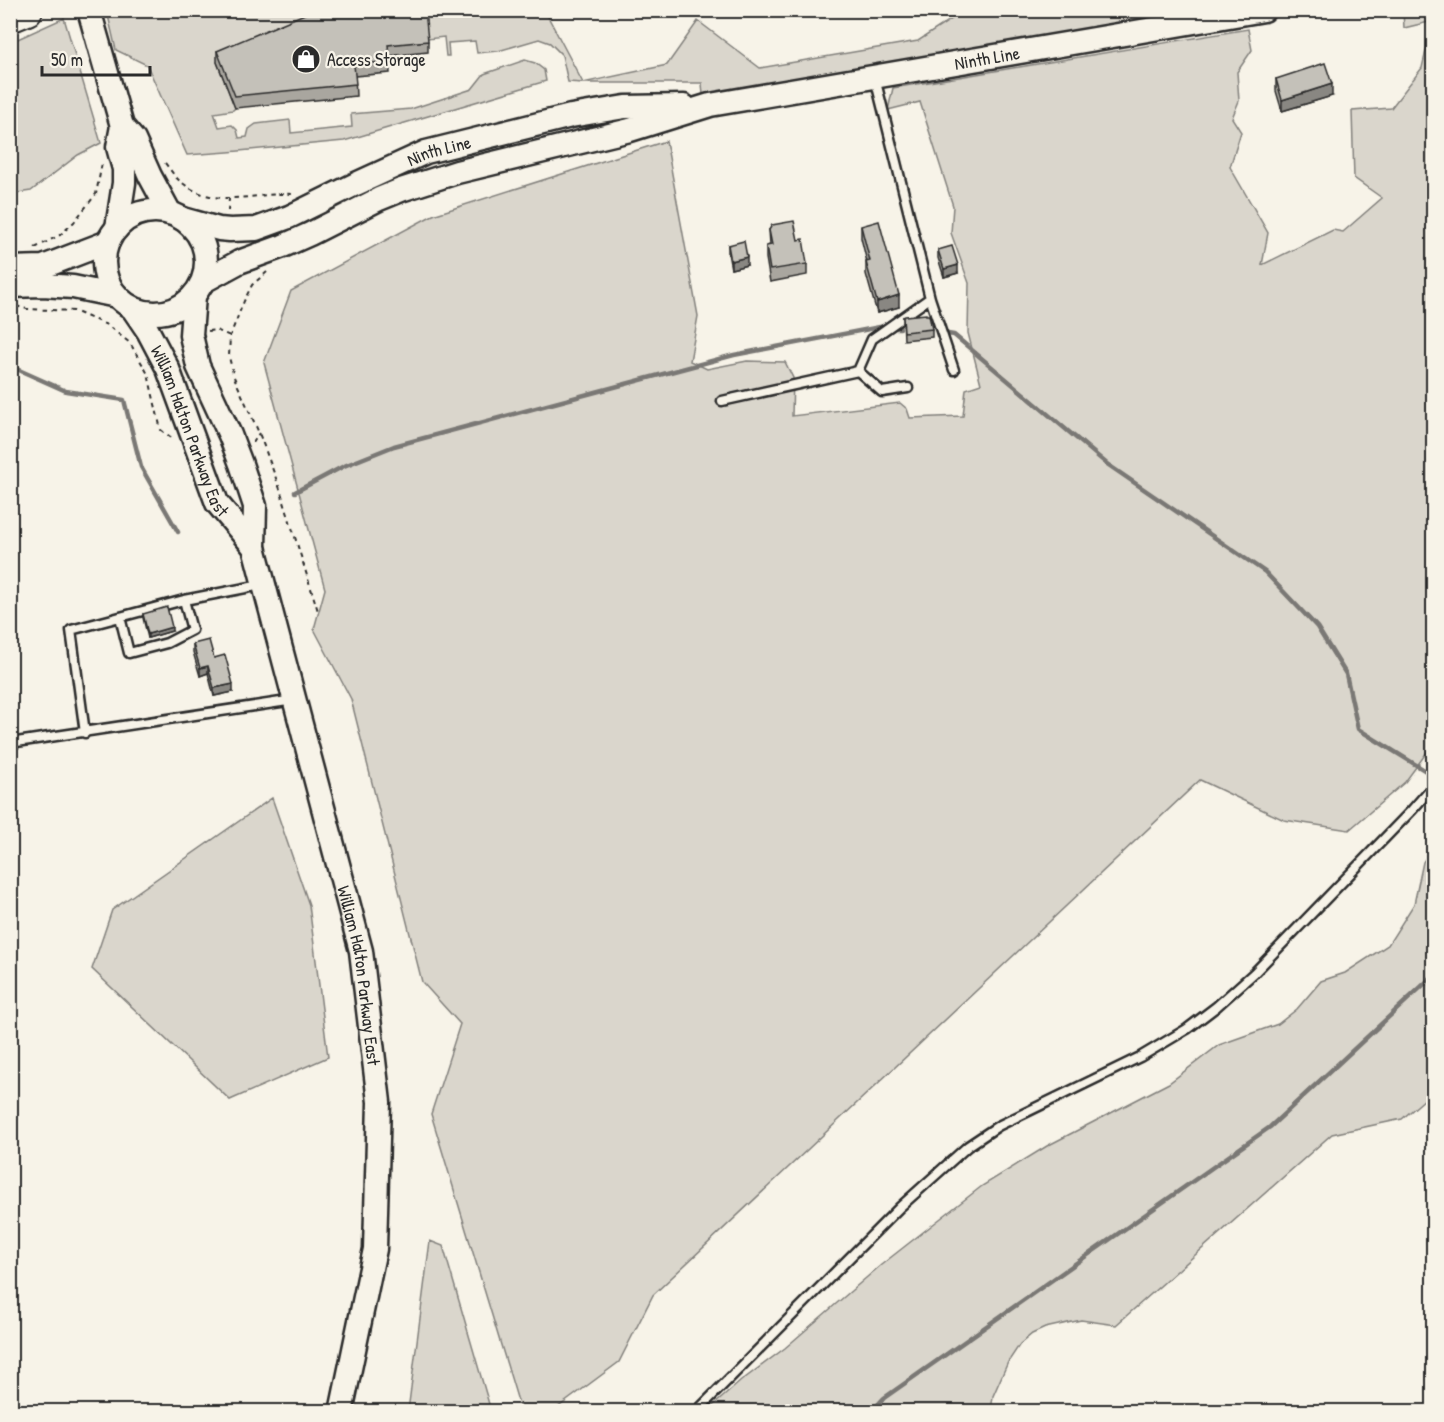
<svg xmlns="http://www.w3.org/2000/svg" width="1444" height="1422" font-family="'Patrick Hand',sans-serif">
<rect width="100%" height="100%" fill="#f7f3e8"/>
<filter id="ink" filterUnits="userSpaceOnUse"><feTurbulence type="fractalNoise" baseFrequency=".0167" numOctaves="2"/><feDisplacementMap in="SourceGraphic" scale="12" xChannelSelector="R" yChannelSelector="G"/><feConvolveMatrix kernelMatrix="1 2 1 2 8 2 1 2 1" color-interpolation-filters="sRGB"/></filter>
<g filter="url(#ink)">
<path fill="#dad6cc" stroke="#82807c" stroke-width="1.5" d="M107,11H343L217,62L235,108L233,110L214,113L219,127L232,125L237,130L239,138L247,137L249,129L256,124L290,120L291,133L352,127L351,114L411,109L472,89L484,74L525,60L535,63L544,70L546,81L344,141L228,152L187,155L147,65L116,50Z
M424,11H545L583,83L667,65L698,21L760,68L918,41L964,11H1205L728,92L703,95L702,83H583L568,82L562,55L550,43L539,39L498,51L477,53L475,41L448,43L449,56H446L444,37L427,39Z
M1403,11H1433V744L1405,782L1349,830L1284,820L1200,780L653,1295L619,1362L553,1411H521L431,1114L460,1024L422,982L351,699L314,629L325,589L264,363L291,291L433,215L666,141L698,316L690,361L707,369L747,361L785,362L793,378L792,416L900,403L907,409L910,418L963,416L966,389L981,384L968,333L969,283L951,233L953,206L920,102L888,110L893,88L1248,29L1252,50L1237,72L1239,101L1232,118L1241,132L1230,167L1268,233L1262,265L1333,230L1343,232L1382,198L1354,178L1352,111L1391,108L1422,68L1433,21L1404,28Z
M64,18L101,143L78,155L31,191L11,194V42Z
M272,798L309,905L328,1057L230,1100L92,969L112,910Z
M1433,847V1092L1402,1119L1332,1134L1116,1325L1081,1320L1045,1328L1032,1334L1020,1344L1008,1362L993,1396L991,1411H707L741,1381L785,1348L881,1265L982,1186L1047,1146L1169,1083L1219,1045L1278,1024L1297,1009L1321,981L1345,973L1388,945L1414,904L1423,862Z
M430,1241L443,1246L491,1411H408Z"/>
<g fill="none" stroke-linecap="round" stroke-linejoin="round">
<path stroke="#7a7874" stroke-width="4.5" d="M896,328H900
M948,334L954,335L1107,464L1265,572L1317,627L1346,674L1358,729L1434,776
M10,366L66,391L124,400L141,467L178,532
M295,492L344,466L394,446L734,355L885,326
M871,1412L884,1398L1270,1127L1434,975"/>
<g stroke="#2b2b2b" stroke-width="13">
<path id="service" d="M875,78L930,298L954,370
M858,371L882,392L908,388
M722,401L858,371L872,339L930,298
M120,617L129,653L167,643L192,630L184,600
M85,733L71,630L184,600L261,585
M10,743L294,700
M696,1412L900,1207L968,1146L998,1126L1140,1057L1187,1029L1216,1007L1254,973L1412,810L1434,785"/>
</g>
<g stroke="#2b2b2b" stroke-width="27">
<g id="secondary">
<path d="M89,10L122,126L134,140L150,176L170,213"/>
<circle cx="155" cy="262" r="51"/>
<path id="s1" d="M183,219L219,229L230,230L256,229L289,217L356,184L426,152L571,116L625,107L684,106"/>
<path d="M117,228L124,183V169L118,147L122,126"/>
<path d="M10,268L43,267L108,242"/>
<path id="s2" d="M204,281L239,262L283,246L310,234L379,199L401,190L457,172L630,130L710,105L1264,10"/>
<path d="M10,286L43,285L73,287L117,296"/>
<path id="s3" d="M194,296L191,335L198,366L230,435L241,464L255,506L254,547L361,951L379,1102L375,1249L341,1412"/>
<path id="s4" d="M133,309L148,331L168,369L217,503L254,547"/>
</g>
</g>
<g stroke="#2b2b2b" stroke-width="34">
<path id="motorway" d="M10,17L27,10"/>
</g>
<path stroke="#2b2b2b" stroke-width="2" stroke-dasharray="4.5 4.5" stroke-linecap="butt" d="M165,163C170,169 174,176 180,181C216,211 253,192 294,194
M228,211L229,199
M35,248L60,235L74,222L96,194L102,163
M267,272L252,285L244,301L230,336L229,357L234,377L259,433L280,489L318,611
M16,306L27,309L74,311L107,325L130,343L148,374L161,430L173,439
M208,331L216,330L230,336
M253,443L259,433"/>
<use href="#service" stroke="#f7f3e8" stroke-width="8"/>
<use href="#secondary" stroke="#f7f3e8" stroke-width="22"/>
<use href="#motorway" stroke="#f7f3e8" stroke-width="30"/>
</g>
<path fill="#a9a69f" stroke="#2b2b2b" stroke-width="1.5" d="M428,41V52L389,56L390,73L355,76L356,96L235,108L217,62V51Z
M1276,79L1332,96L1282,111L1276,91Z
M861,226L899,307L877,313L866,274V262H867L861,238Z
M769,230L798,240L807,264V275L770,282L766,258V246L770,245Z
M728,245L747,265L731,269L728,253Z
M938,250L958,273L944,277L938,258Z
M903,317L932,329V337L904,340Z
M143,614L172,631L148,638L143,618Z
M193,644L214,658L233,692L214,696L208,673L200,676L193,652Z"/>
<path fill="#898782" stroke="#2b2b2b" stroke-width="1.5" d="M1332,84V96L1282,111V100Z
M747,257V265L731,269V261Z
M958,265V273L944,277V269Z
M899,295V307L877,313V302Z
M172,627V631L148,638V634Z
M208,666V673L200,676V668Z
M233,684V692L214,696V688Z"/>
<path fill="#c4c1b9" stroke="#2b2b2b" stroke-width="1.5" d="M314,10H425L428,41L388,45L390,61L354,65L356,84L235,96L217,51Z
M1325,63L1332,84L1282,100L1276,79Z
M794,221L798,240L803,239L807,264L770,270L766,246L772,245L769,230L772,225Z
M879,221L899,295L877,302L866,262L870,261L861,226Z
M744,241L747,257L731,261L728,245Z
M952,246L958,265L944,269L938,250Z
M926,314V315H929L932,329L904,332L903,317L905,316Z
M167,607L172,627L148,634L143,614Z
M209,640L214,658L225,655L233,684L214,688L208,666L200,668L193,644Z"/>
</g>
<defs>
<g id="shop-disc" transform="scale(1.5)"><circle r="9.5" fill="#2b2b2b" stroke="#f7f3e8"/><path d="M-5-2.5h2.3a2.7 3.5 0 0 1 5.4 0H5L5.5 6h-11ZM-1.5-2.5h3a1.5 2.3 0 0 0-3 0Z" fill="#fff"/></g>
</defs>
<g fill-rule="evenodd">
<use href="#shop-disc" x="306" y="59"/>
</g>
<g text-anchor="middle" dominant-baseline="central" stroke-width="4.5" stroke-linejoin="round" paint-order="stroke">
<g font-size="18" fill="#2b2b2b" stroke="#f7f3e8">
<text stroke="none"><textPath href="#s2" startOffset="819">Ninth Line</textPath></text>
<text stroke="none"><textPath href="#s1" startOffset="274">Ninth Line</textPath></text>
<text stroke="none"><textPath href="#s4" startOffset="135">William Halton Parkway East</textPath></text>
<text stroke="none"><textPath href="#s3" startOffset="705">William Halton Parkway East</textPath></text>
</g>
<g font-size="18" fill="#2b2b2b" stroke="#f7f3e8" text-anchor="start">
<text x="327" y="59">Access Storage</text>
</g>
</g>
<rect width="1444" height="1422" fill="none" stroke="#f7f3e8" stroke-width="36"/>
<rect x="18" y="18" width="1408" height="1386" fill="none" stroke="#2b2b2b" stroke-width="2" filter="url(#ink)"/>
<path d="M42 66v9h108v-9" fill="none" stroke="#2b2b2b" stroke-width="3"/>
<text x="51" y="66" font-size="18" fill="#2b2b2b" stroke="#f7f3e8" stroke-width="4.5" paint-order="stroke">50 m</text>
</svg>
